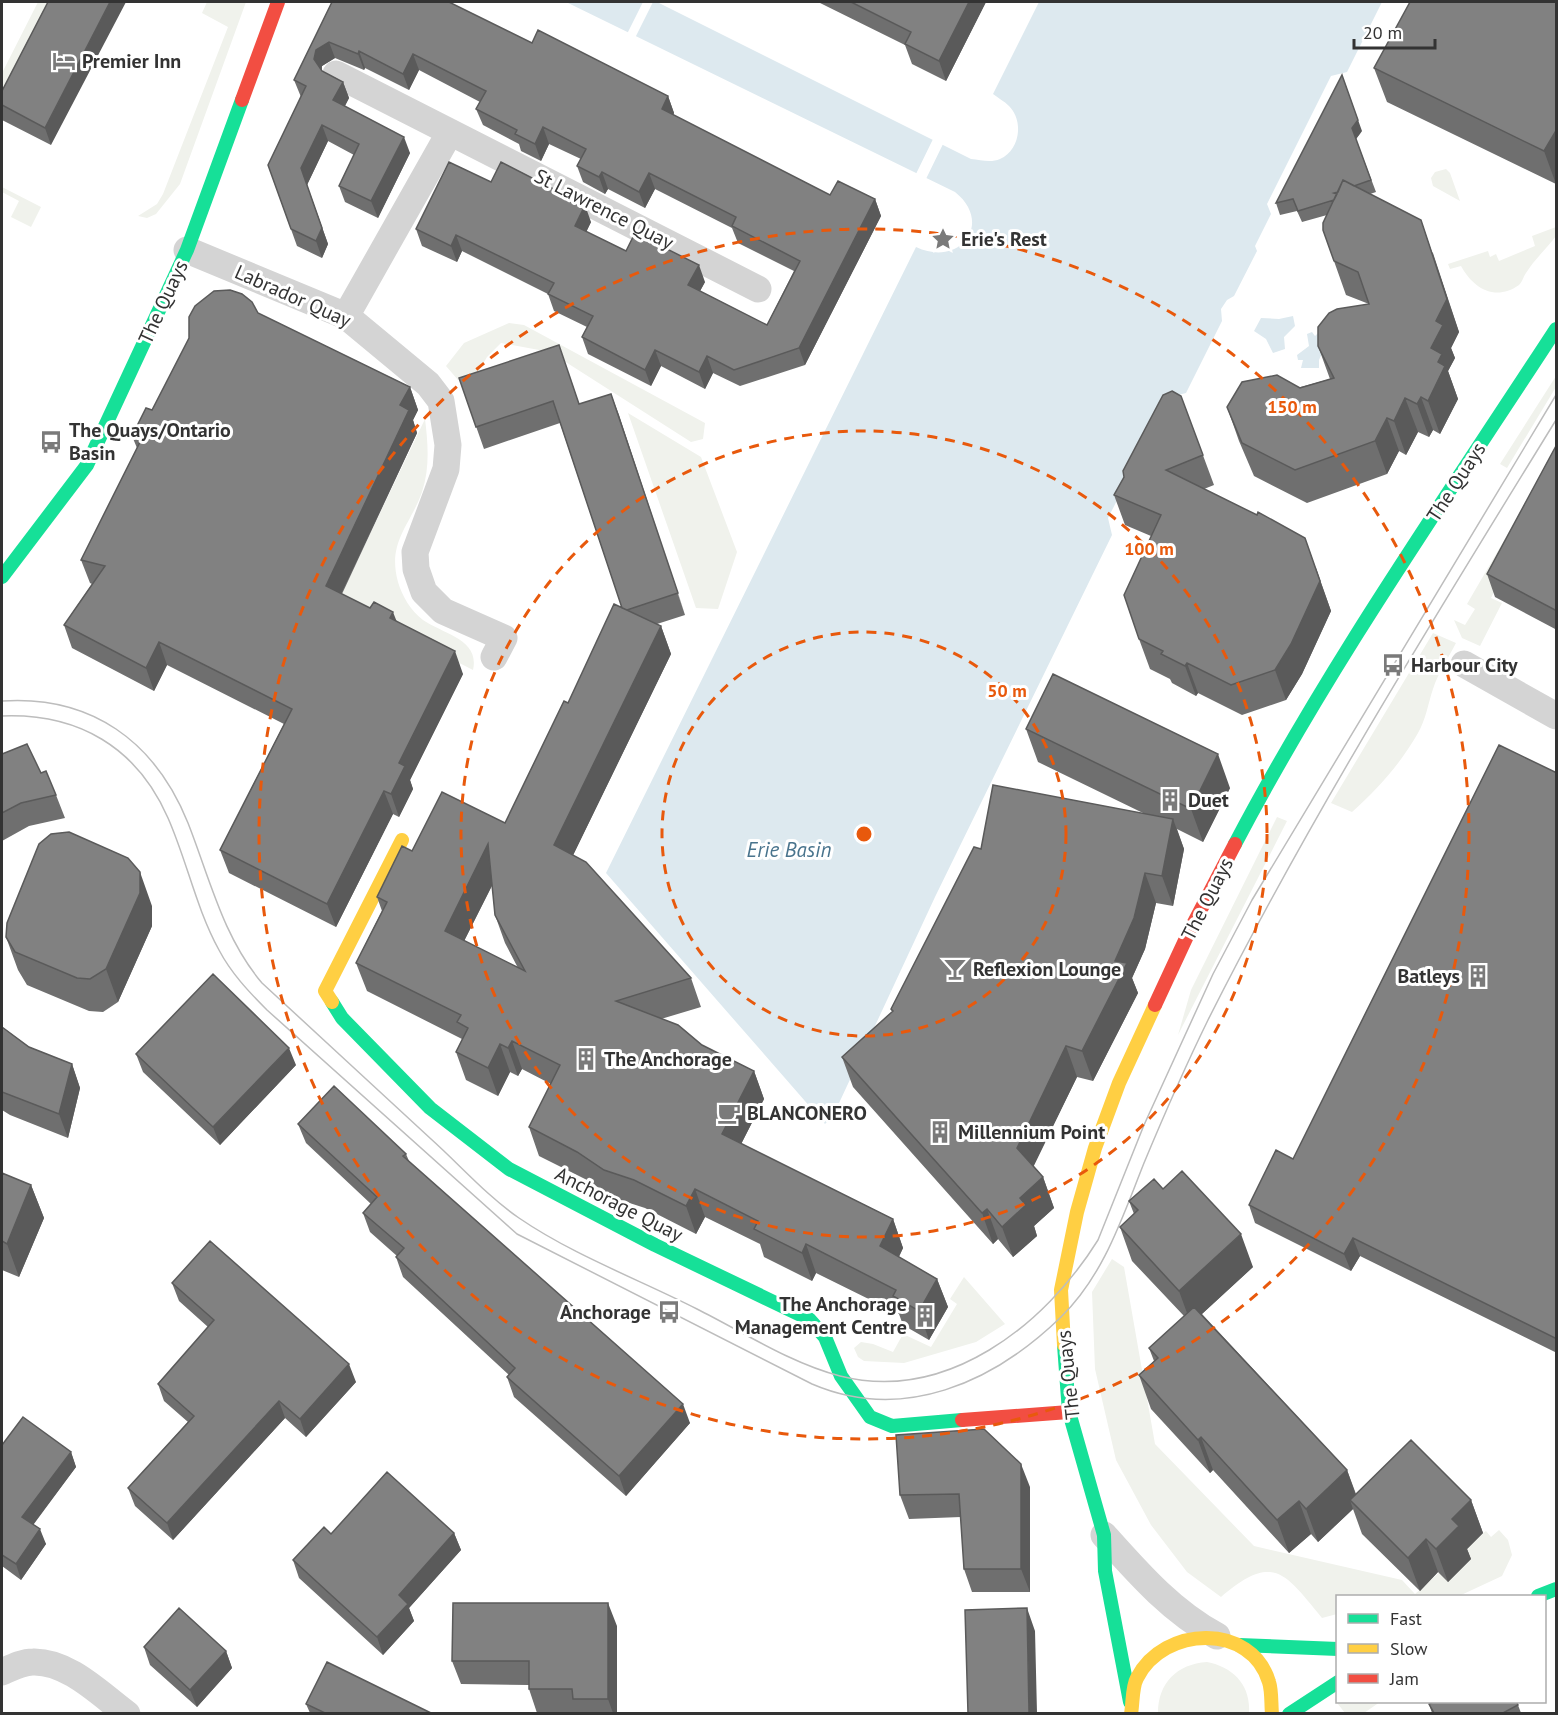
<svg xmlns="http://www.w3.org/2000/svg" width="1558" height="1715" font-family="'PT Sans',sans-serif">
<rect width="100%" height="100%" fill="#fff"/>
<path fill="#f0f2ec" d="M38,2H63L2,121V73Z
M207,2H246L180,184L156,214L147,218L138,216L157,204L163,194L228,27L202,13Z
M1446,169L1450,173L1460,201L1433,186L1431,178L1435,172Z
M2,187L41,207L31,227L11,217L19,201L2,192Z
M1556,227V236C1547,248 1534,260 1526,273C1523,277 1523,281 1519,285C1495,302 1473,288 1461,266L1450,269L1448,264L1488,251L1490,257L1496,254L1499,261L1535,246L1532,236Z
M509,323L524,325L705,423L703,439L691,442L550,352L501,343L487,357L476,376L458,380L446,366L464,343Z
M1556,376V387L1507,468L1500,464Z
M628,413L701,457L737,552L718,609L696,608Z
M425,419C428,443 430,468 422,492C410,526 387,542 398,582C402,596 411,611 423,620C443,634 480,639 473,670L338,601Z
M1510,530L1522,537L1491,598L1502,603L1480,646L1462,638L1454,620L1465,625L1475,609L1467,604Z
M1433,633L1456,643C1449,657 1438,673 1433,689C1428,704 1426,719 1418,733C1401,763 1378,789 1352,812L1331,803Z
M1277,817L1287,821L1178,1035L1191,990Z
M1112,1259L1124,1267L1155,1444L1254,1546L1402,1580L1415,1594L1483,1533L1486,1531L1491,1537L1499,1530L1508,1540L1512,1555L1502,1576L1459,1596H1338L1337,1614L1322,1618C1285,1573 1273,1552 1221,1597L1187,1572L1151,1525L1116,1460L1095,1369L1092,1292Z
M964,1277L1005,1324L976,1342L904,1363L864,1361L858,1357L854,1348L861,1342L873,1344L893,1352L903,1334L931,1347L957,1304L950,1299Z
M1207,1662C1233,1667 1251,1685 1249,1713H1158C1158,1683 1177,1664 1207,1662Z
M1334,1699L1338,1702H1380L1364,1713H1345Z"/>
<path fill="#dde9ef" d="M566,2H657L971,159C981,160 991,163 1000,159C1020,150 1024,121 1009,106C1004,101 998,98 993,94L1039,2H1382L1347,72L1331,76L1267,204L1271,214L1255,246L1257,251L1234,296L1227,300L1221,309L1222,321L1186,393L1170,397L1108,518L1112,535L935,897L833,1116L825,1124L606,873L916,247C960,268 994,223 955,192Z
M1293,316L1295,326L1284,337L1285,349L1273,353L1266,339L1254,331L1261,318L1279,319Z
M1320,331L1323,351L1319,360V368H1301L1303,360H1298L1297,355L1309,346L1307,334L1312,332L1315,336Z"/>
<path fill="#fff" d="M643,2H653L635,38L627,34Z
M934,137L944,142L925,181L915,176Z"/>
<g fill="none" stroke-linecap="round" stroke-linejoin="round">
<path stroke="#d4d4d4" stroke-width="27" d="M336,74L758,289
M187,250L346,316L428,384L441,401L448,445L446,469L415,552L416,569L424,592L443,611L504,638L494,657
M346,316L450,132
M1464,664L1556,716
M1104,1535C1138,1573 1172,1612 1217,1636
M2,1672C11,1668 22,1662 33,1662C68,1661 100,1694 127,1714"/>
<path stroke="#16e098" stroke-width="14" d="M2,577L87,465L187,250L242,100
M1235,844C1329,665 1446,498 1556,329
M332,1002L342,1018L430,1108L509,1169L655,1245L809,1319L825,1337L841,1376L870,1417L892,1426L962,1420
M1064,1345L1069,1412L1104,1535L1105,1571L1130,1702
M1538,1596L1556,1589
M1239,1645L1338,1649
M1289,1714L1338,1682"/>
<path stroke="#ffcf43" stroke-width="14" d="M332,1002L325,991L402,840
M1064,1345L1061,1290L1077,1212L1095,1148L1119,1083L1155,1005
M1131,1714C1133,1703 1132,1687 1137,1678C1164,1625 1252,1623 1269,1682C1272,1691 1271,1704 1272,1714"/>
<path stroke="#f24e42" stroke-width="14" d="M242,100L278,2
M1155,1005L1188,934L1235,844
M962,1420L1069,1412"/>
<path stroke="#bdbdbd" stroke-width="1.5" d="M2,701C91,695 155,741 188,823C210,879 223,937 262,983C318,1035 375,1087 431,1139C460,1165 487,1196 519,1218C573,1255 638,1279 697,1309C743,1332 790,1363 840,1376C947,1403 1045,1325 1098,1240L1144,1125L1213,974L1252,900L1556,395
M2,716C78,713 137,747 168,818C187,861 196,908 219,950C231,973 249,992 267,1010L517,1234L812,1384C903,1423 993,1383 1061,1317C1104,1275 1122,1218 1144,1163C1164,1115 1185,1067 1208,1020C1312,813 1435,617 1556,420"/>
</g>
<path fill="#6f6f6f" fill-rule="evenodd" d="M48,2L51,145L2,120V91Z
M332,2L532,43L668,96L674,113L673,115L830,195L875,199L881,216L805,365L740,386L713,373L705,389L661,366L651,386L588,354L582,337L587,327L554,311L548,294L462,251L457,262L422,246L416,229L491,182L591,222L586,232L626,251L705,282L700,291L767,325L794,271L738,243L732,228L655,189L645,208L608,189L605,194L583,182L577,166L581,159L549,144L541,161L521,151L519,144L483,125L476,109L480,102L419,70L409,90L365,68L364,70L335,58L322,66V71L343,82L349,98L345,106L410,153L378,218L345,202L339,186L354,155L328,141L307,185L328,244L322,258L297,246L268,165L301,97L294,80Z
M818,2H986L946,81L912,64L905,45Z
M1557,2L1556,184L1387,102L1374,68Z
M1362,131L1356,139L1376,192L1370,194L1433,253L1459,332L1451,348L1455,358L1448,371L1458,399L1440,434L1433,430L1429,437L1418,432L1406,455L1399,451L1387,474L1307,503L1254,476L1239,441L1227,407L1330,379L1318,346L1369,304L1346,295L1323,230L1327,215L1302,222L1297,211L1280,215L1276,203Z
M258,313L410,387L418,410L413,420L417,433L342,594L397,622L463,674L410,780L413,789L399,817L393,814L336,927L229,873L220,850L284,724L167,665L154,691L72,648L64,625L92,584L90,583L81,560L137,448L132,436L152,410Z
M459,378L580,404L611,394L685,615L657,624L661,626L671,654L573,855L691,978L701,1007L661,1019L702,1045L754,1071L764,1099L741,1144L893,1219L903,1248L899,1257L937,1279L948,1307L929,1340L903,1325L899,1314L816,1273L812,1281L764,1257L760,1244L705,1217L696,1234L645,1208L614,1198L587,1180L539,1156L529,1127L551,1084L522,1069L518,1076L510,1072L498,1096L466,1080L456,1052L462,1039L367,991L356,963L382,911L377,897L412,851L505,823L568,703L622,608L560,423L484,449ZM492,885L495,915L505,943L518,968L464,941Z
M1181,396L1214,485L1204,489L1316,568L1331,611L1302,674L1286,700L1242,715L1198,693L1196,696L1172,683L1170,679L1150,669L1139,639L1151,536L1125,525L1114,495Z
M1557,444V630L1495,597L1487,574Z
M1026,729L1230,788L1203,842L1177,829L1184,849L1173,906L1156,903L1145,949L1132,978L1138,993L1093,1081L1077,1077L1033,1166L1043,1177L1054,1208L1034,1226L1037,1236L1013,1257L998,1239L993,1244L853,1087L842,1057L892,1012L891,1009L981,849L1143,813L1038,762Z
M2,754L41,773L56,795L65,818L29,826L2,841Z
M1557,773V1353L1360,1256L1351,1271L1255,1223L1249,1205L1293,1159Z
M152,906V926L118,1002L103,1012L89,1011L27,985L18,970L6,937Z
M2,1027L29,1047L72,1064L80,1088L68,1138L10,1115L2,1110Z
M136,1054L296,1065L220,1145L143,1072Z
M298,1124L406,1154L409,1161L690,1423L626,1496L514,1397L507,1377L509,1375L403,1277L396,1257L397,1256L370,1232L363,1213L371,1204L306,1143Z
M2,1173L31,1185L44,1218L19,1277L2,1270Z
M1129,1201L1253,1267L1202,1314L1347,1470L1356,1494L1471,1500L1483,1533L1467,1549L1471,1559L1448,1582L1438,1572L1420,1591L1362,1534L1353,1509L1318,1542L1311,1534L1289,1553L1213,1470L1210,1473L1151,1409L1139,1375L1154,1361L1149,1348L1184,1316L1132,1261L1120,1227L1134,1214Z
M172,1283L356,1382L306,1437L285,1418L173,1540L135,1506L128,1488L188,1422L164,1401L158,1384L208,1327L179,1301Z
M2,1445L71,1452L76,1467L33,1524L46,1544L21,1580L2,1566Z
M1030,1487V1592H972L964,1569L961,1517L909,1519L900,1495Z
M454,1533L461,1550L409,1608L414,1621L383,1655L299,1578L293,1560L331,1534Z
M617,1626V1713H537L529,1689V1685L461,1684L452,1661Z
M144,1647L226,1651L232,1668L197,1707L150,1665Z
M306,1704L431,1713H310Z
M1429,1704L1518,1705L1521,1713H1432Z"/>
<path fill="#5a5a5a" d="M110,2H126L51,145L45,128Z
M969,2H986L946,81L939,61Z
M329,42L335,58L322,66L320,75L314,59L316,50Z
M359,51L365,68L364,70L358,54Z
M413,54L419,70L409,90L403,74Z
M1342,75L1362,131L1356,139L1352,128Z
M343,82L349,98L339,117L333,100Z
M668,96L674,113L668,126L662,109Z
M322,125L328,141L307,185L328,244L322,258L316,241L301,168Z
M543,127L549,144L541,161L535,144Z
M1557,129V184H1556L1544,151Z
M404,137L410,153L378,218L371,201Z
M602,172L608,189L605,194L599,177Z
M649,173L655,189L645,208L639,192Z
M875,199L881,216L805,365L799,348Z
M585,205L591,222L581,243L575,226Z
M1421,220L1459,332L1451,348L1455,358L1448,371L1458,399L1440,434L1428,401L1431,348L1436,321Z
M456,235L462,251L457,262L451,246Z
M699,265L705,282L694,302L688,285Z
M655,350L661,366L651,386L645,370Z
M707,356L713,373L705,389L699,372Z
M410,387L418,410L413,420L417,433L334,609L326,586L400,405Z
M611,394L619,415L685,615L678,593Z
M1421,397L1433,430L1429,437L1417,404Z
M1405,398L1418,432L1406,455L1394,421Z
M1387,418L1399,451L1387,474L1375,441Z
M1305,538L1331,611L1302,674L1286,700L1275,670Z
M393,612L402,635L390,618Z
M661,626L671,654L564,874L554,845Z
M159,642L167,665L154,691L146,668Z
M455,651L463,674L410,780L413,789L399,817L391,794L399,763Z
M1187,663L1198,693L1196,696L1185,666Z
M1218,754L1230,788L1203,842L1191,809Z
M384,791L393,814L336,927L327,904Z
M1173,819L1184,849L1173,906L1162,876Z
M488,844L499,872L455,959L445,931Z
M140,872L152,906V926L118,1002L106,969Z
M1145,873L1156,903L1145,949L1132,978L1138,993L1093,1081L1082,1051L1115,961Z
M512,1041L522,1069L518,1076L508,1048Z
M500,1044L510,1072L498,1096L488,1068Z
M1066,1046L1077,1077L1028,1178L1017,1148Z
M289,1048L296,1065L220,1145L213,1127Z
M72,1064L80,1088L68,1138L59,1114Z
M754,1071L764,1099L732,1162L722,1134Z
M1043,1177L1054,1208L1034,1226L1037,1236L1013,1257L1002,1227L1020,1198Z
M31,1185L44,1218L19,1277L7,1244Z
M695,1189L705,1217L696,1234L686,1206Z
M987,1209L998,1239L993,1244L982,1213Z
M893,1219L903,1248L890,1274L880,1246Z
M1241,1234L1253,1267L1191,1324L1179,1291Z
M1353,1238L1360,1256L1351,1271L1344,1254Z
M806,1244L816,1273L812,1281L802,1253Z
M937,1279L948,1307L929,1340L919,1311Z
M349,1364L356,1382L306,1437L300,1419Z
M279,1401L285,1418L173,1540L167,1523Z
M683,1404L690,1423L626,1496L619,1476Z
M1201,1437L1213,1470L1210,1473L1198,1440Z
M71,1452L76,1467L28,1532L22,1517Z
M1021,1464L1030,1487V1592L1021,1569Z
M1347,1470L1359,1504L1350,1500L1353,1509L1318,1542L1306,1509Z
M1471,1500L1483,1533L1467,1549L1471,1559L1448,1582L1436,1549L1452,1519Z
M1299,1501L1311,1534L1289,1553L1277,1520Z
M40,1529L46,1544L21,1580L16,1564Z
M454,1533L461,1550L409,1608L414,1621L383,1655L377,1637L399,1595Z
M1426,1539L1438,1572L1420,1591L1408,1558Z
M608,1603L617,1626V1713H613L608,1699Z
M1027,1608L1035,1631L1037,1713H1029Z
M226,1651L232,1668L197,1707L190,1690Z"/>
<path fill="#818181" stroke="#5a5a5a" stroke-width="1.5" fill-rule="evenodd" d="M48,2H110L45,128L2,105V91Z
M332,2H449L532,43L538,30L668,96L662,109L830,195L838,181L875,199L799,348L734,370L707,356L699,372L655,350L645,370L582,337L593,316L548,294L554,283L456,235L451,246L416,229L449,162L491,182L501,162L585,205L575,226L626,251L635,233L699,265L688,285L767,325L800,261L732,226L736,217L649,173L639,192L602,172L599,177L577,166L586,149L543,127L535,144L515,134L517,130L476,109L486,91L413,54L403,74L359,51L358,54L329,42L316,50L314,59L322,71L343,82L333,100L404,137L371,201L339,186L359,144L322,125L301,168L322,228L316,241L291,229L268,165L306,86L294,80Z
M851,2H969L939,61L905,44L911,32Z
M1410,2H1557V129L1544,151L1374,68Z
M1342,75L1358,120L1352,128L1371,180L1354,186L1343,180L1338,192L1334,193L1337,194L1334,200L1298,211L1293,199L1276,203Z
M1343,180L1421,220L1447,299L1436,321L1443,325L1431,348L1442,354L1438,362L1445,366L1428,401L1421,397L1417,404L1405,398L1394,421L1387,418L1375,441L1295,470L1242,443L1227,407L1242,382L1277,375L1300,388L1334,378L1318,346V327L1329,313L1337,309L1369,304L1358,272L1334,261L1323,230V223Z
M230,290L242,294L252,302L258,313L410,387L400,405L409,410L326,586L370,608L374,602L393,612L390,618L455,651L399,763L405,766L391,794L384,791L327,904L220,850L292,709L159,642L146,668L64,625L105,566L81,560L141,440L132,436L146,408L152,410L189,338V317L195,306L214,291Z
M559,345L579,404L611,394L678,593L627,610L622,608L553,401L476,427L459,378Z
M1172,391L1181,396L1203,455L1166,470L1257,515L1258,512L1305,538L1320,581L1291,644L1275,670L1231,685L1187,663L1185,666L1161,654L1163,651L1139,639L1124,595L1161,515L1114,495L1124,477L1123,471L1163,395Z
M1557,444V611L1487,574Z
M614,604L661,626L554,845L586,862L691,978L616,1001L678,1025L702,1045L754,1071L722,1134L893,1219L880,1246L937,1279L919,1311L893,1296L896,1290L806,1244L802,1253L754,1229L758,1221L695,1189L686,1206L634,1180L604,1170L577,1152L529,1127L560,1065L512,1041L508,1048L500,1044L488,1068L456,1052L468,1028L457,1022L461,1015L356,963L387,902L377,897L402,846L412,851L442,792L505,823L564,701L568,703ZM488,844L495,915L525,971L445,931Z
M1053,674L1218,754L1191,809L1026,729Z
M27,744L41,773L46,771L56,795L21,803L2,813V754Z
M1499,745L1557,773V1339L1353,1238L1344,1254L1249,1205L1276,1150L1293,1159Z
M993,785L1173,819L1162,876L1145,873L1134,918L1115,961L1127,963L1082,1051L1066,1046L1017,1148L1043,1177L1020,1198L1026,1205L1002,1227L987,1209L982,1213L842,1057L893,1011L891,1009L974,847L981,849Z
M69,832L128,858L140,872V893L106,969L90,979L77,978L15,952L6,937L7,923L39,844L51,834Z
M213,974L289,1048L213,1127L136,1054Z
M2,1027L29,1047L72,1064L59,1114L2,1092Z
M334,1086L406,1154L403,1156L683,1404L619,1476L507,1377L515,1368L396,1257L404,1248L363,1213L377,1197L298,1124Z
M1182,1171L1241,1234L1179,1291L1120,1227L1138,1210L1129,1201L1154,1179L1163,1189Z
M2,1173L31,1185L7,1244L2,1241Z
M210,1241L349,1364L300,1419L279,1401L167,1523L128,1488L194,1416L158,1384L214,1320L172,1283Z
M1194,1307L1347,1470L1306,1509L1299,1501L1277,1520L1201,1437L1198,1440L1139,1375L1158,1358L1149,1348Z
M23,1417L71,1452L22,1517L40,1529L16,1564L2,1555V1445Z
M984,1429L1021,1464V1569H964L959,1494L900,1495L896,1435Z
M1411,1440L1471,1500L1452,1519L1459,1526L1436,1549L1426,1539L1408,1558L1350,1500Z
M387,1472L454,1533L399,1595L408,1604L377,1637L293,1560L324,1527L331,1534Z
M453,1603H608V1699H573L572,1689H529V1661H452Z
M179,1608L226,1651L190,1690L144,1647Z
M1027,1608L1029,1713H968L965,1610Z
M327,1662L431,1713H325L306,1704Z
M1435,1701H1516L1518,1705L1503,1713H1434L1429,1704Z"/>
<g fill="none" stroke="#e8590c" stroke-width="3" stroke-dasharray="10 8">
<circle cx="864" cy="834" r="202"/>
<circle cx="864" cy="834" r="403"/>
<circle cx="864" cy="834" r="605"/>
</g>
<defs>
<g id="hotel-bare" transform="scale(1.8)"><path d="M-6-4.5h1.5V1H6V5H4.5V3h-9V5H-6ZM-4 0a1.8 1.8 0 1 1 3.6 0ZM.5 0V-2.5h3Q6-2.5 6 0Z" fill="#7a7a7a" stroke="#fff" stroke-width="2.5" paint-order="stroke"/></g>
<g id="sight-bare" transform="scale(1.8)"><path d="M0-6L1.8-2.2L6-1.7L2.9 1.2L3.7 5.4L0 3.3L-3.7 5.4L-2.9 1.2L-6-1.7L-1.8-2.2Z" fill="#7a7a7a" stroke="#fff" stroke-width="2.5" paint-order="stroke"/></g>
<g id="bus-bare" transform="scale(1.8)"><path d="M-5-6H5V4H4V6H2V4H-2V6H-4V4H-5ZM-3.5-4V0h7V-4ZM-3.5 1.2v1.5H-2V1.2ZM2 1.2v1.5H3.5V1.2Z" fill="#7a7a7a" stroke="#fff" stroke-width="2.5" paint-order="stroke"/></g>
<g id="building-bare" transform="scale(1.8)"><path d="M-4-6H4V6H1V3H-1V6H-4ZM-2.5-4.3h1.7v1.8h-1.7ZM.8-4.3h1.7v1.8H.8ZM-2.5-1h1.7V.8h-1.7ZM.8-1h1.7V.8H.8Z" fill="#7a7a7a" stroke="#fff" stroke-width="2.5" paint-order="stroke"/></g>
<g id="bar-bare" transform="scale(1.8)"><path d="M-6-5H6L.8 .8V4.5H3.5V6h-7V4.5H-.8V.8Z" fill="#7a7a7a" stroke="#fff" stroke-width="2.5" paint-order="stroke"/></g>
<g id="cafe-bare" transform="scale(1.8)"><path d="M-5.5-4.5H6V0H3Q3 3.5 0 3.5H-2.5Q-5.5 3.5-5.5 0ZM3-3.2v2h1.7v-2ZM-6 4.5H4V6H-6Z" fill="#7a7a7a" stroke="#fff" stroke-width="2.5" paint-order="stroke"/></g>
</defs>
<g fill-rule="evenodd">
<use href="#hotel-bare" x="64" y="61"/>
<use href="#sight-bare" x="943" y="239"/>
<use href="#bus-bare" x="51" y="442"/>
<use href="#bus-bare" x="1393" y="665"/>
<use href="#building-bare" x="1170" y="800"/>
<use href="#bar-bare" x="955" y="969"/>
<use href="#building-bare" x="1478" y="976"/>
<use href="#building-bare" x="586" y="1059"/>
<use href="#cafe-bare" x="729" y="1113"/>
<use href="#building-bare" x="940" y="1132"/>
<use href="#bus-bare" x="669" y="1312"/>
<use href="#building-bare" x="925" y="1316"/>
</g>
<g text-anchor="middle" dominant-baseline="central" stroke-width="6" stroke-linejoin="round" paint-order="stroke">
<g font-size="20" font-weight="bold" fill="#333" stroke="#fff" text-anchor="start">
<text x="82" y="61">Premier Inn</text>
<text x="961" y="239">Erie's Rest</text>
<text x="69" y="430">The Quays/Ontario<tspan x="69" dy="23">Basin</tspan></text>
<text x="1411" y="665">Harbour City</text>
<text x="1188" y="800">Duet</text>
<text x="973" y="969">Reflexion Lounge</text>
<text x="1460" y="976" text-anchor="end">Batleys</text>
<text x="604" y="1059">The Anchorage</text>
<text x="747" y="1113">BLANCONERO</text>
<text x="958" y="1132">Millennium Point</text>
<text x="907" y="1304" text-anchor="end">The Anchorage<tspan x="907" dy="23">Management Centre</tspan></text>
<text x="651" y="1312" text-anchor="end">Anchorage</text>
</g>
<g font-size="20" fill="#333" stroke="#fff">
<text transform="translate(604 209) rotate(27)">St Lawrence Quay</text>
<text transform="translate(293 296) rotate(24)">Labrador Quay</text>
<text transform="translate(163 302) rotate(-65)">The Quays</text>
<text transform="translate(1456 482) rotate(-57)">The Quays</text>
<text transform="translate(1207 899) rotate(-63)">The Quays</text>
<text transform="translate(619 1204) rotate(27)">Anchorage Quay</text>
<text transform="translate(1068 1375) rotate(-96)">The Quays</text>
</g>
<g font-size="21" font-style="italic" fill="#49748d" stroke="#fff">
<text x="789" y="849">Erie Basin</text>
</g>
</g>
<circle cx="864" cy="834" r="9" fill="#e8590c" stroke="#fff" stroke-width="3"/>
<g font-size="18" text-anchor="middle" font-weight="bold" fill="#e8590c" stroke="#fff" stroke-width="6" stroke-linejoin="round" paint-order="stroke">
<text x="1292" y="413">150 m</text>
<text x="1149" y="555">100 m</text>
<text x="1007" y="697">50 m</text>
</g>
<rect width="1558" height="1715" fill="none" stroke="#333333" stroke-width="6"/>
<rect x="1336" y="1595" width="210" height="108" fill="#ffffff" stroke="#adadad" stroke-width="1.5"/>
<rect x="1348" y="1614" width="30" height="9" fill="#16e098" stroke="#adadad" stroke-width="1.5"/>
<text x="1390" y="1625" font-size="18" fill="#333333">Fast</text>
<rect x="1348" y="1644" width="30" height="9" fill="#ffcf43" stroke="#adadad" stroke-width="1.5"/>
<text x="1390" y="1655" font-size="18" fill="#333333">Slow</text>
<rect x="1348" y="1674" width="30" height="9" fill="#f24e42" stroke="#adadad" stroke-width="1.5"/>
<text x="1390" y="1685" font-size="18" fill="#333333">Jam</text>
<path d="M1354 39v9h81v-9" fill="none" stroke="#333333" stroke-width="3"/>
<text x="1363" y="39" font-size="18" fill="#333333" stroke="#ffffff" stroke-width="4.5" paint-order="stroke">20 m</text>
</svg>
